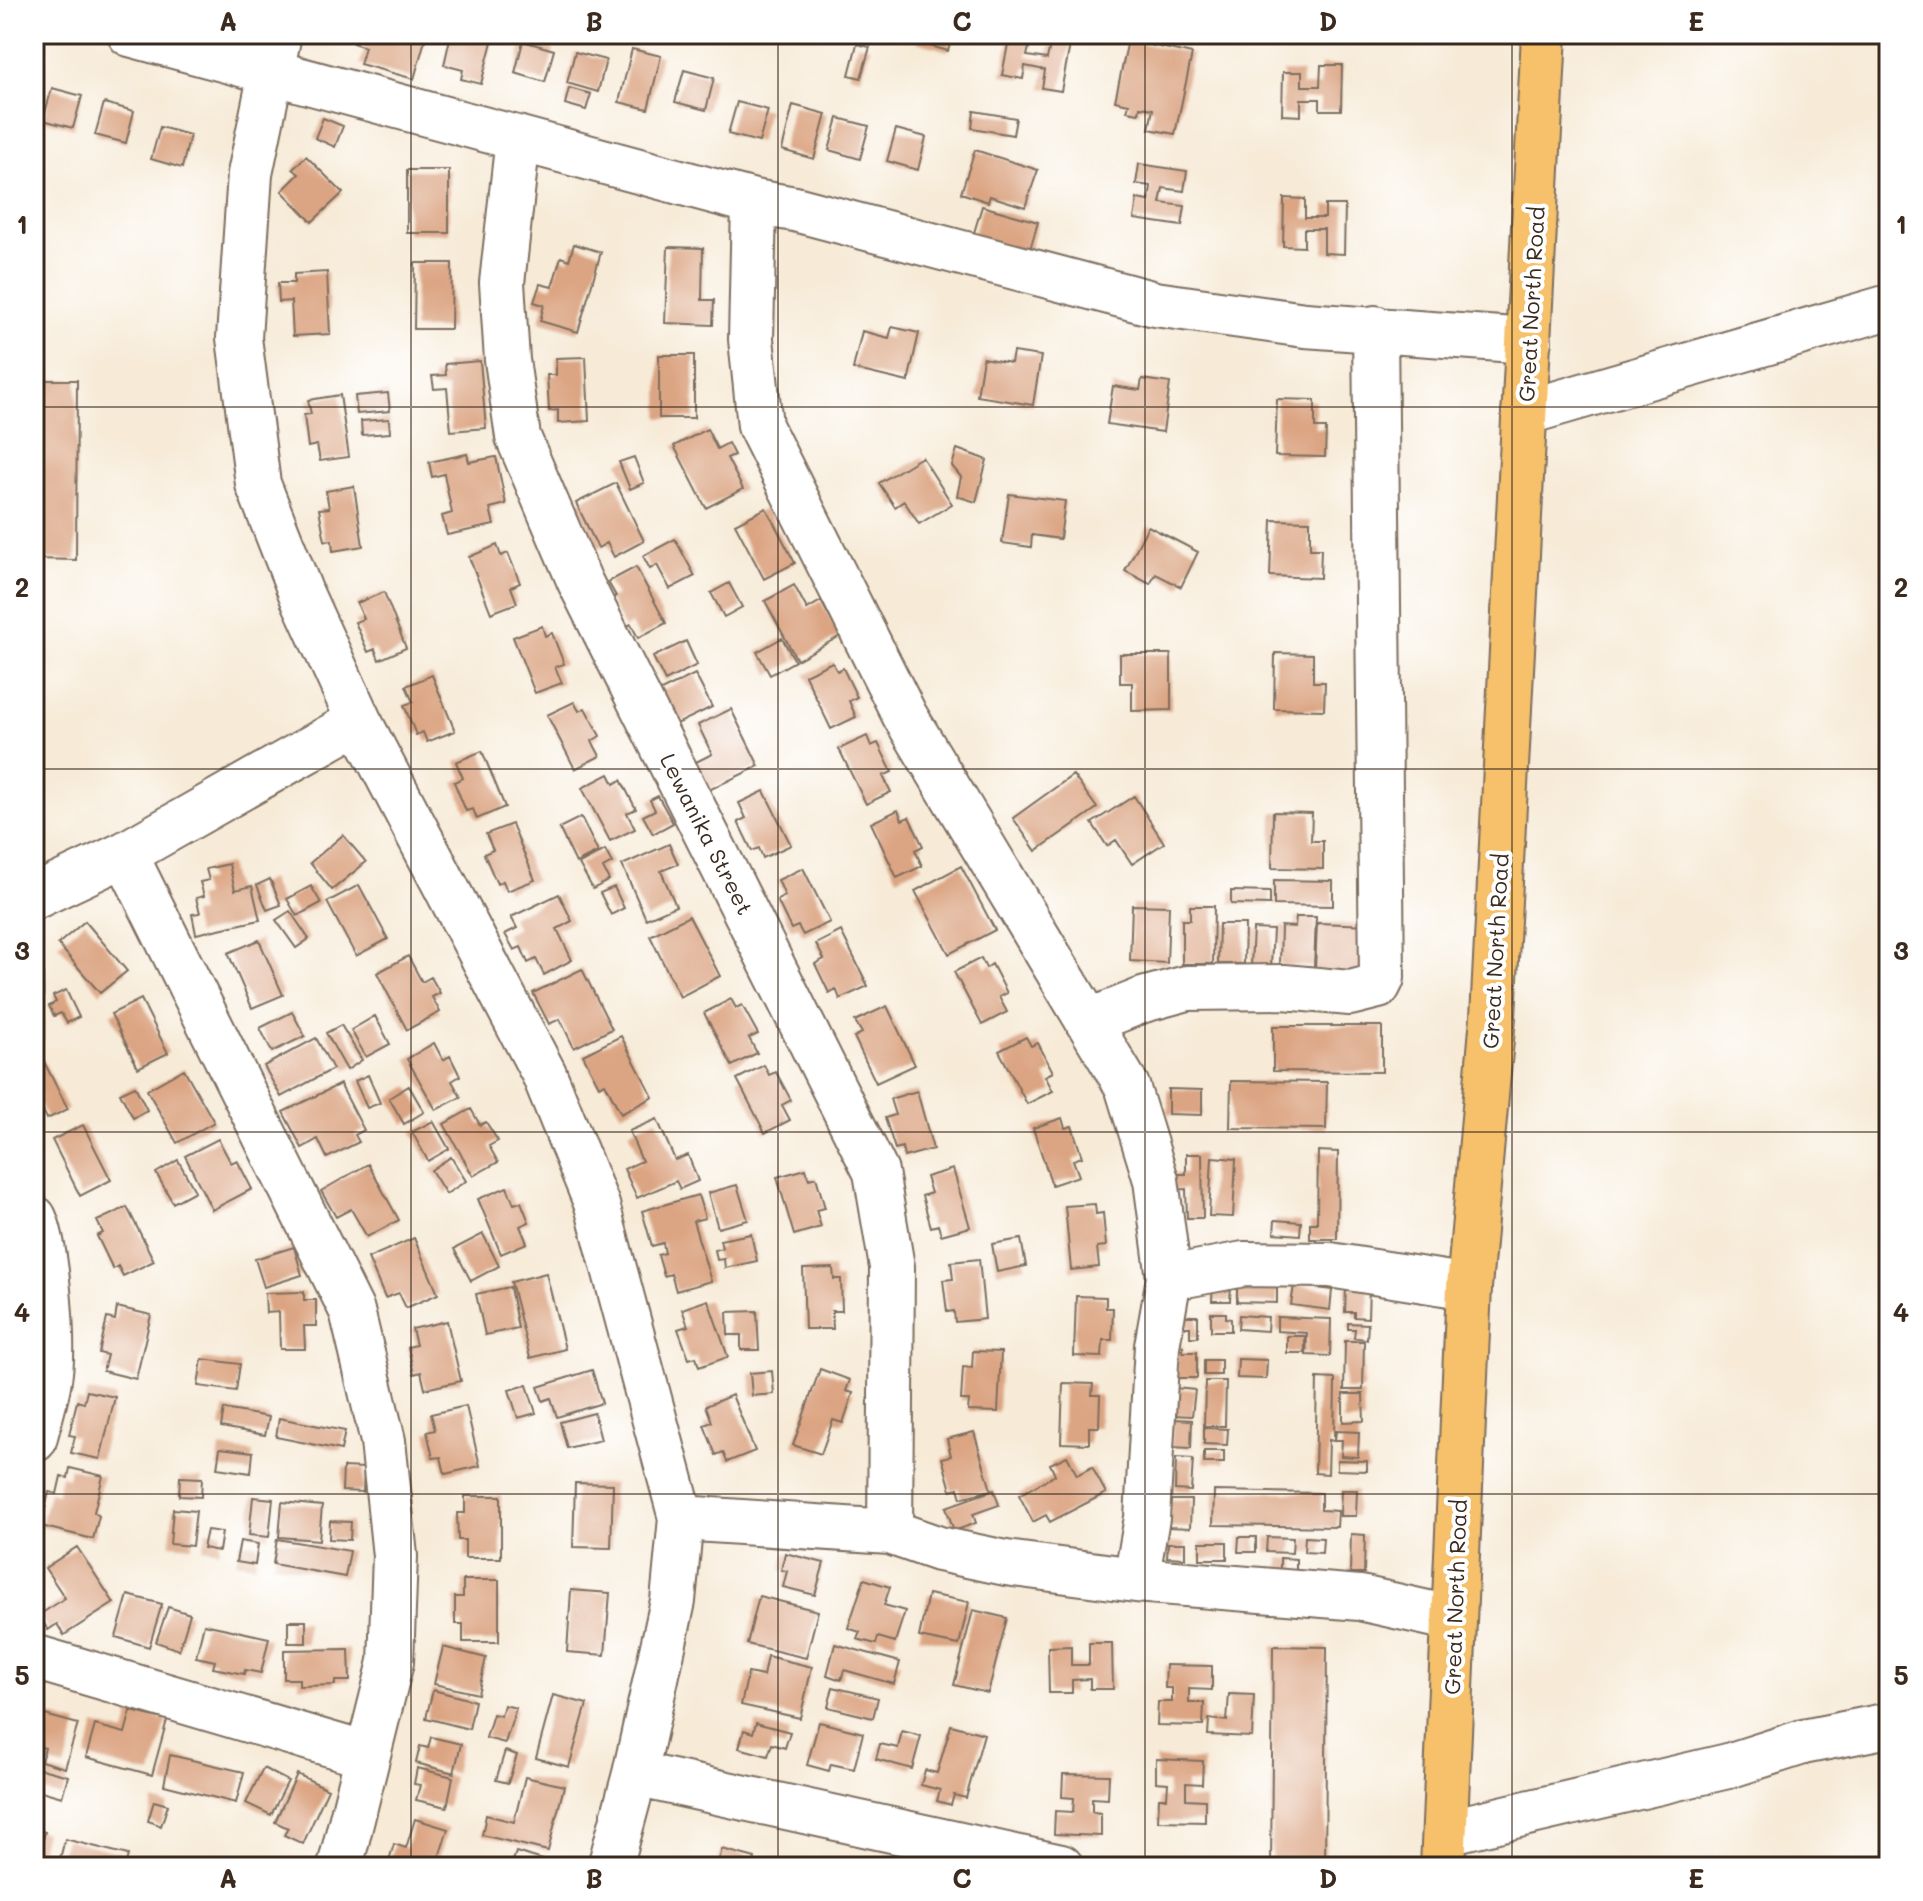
<svg xmlns="http://www.w3.org/2000/svg" width="1923" height="1901" font-family="Mali,sans-serif">
<rect width="100%" height="100%" fill="#fff"/>
<filter id="ink" filterUnits="userSpaceOnUse"><feTurbulence type="fractalNoise" baseFrequency=".0125" numOctaves="2"/><feDisplacementMap in="SourceGraphic" scale="16" xChannelSelector="R" yChannelSelector="G"/><feConvolveMatrix kernelMatrix="1 2 1 2 8 2 1 2 1" color-interpolation-filters="sRGB"/></filter>
<filter id="wash" filterUnits="userSpaceOnUse"><feTurbulence type="fractalNoise" baseFrequency=".006" numOctaves="4" result="noise"/><feDisplacementMap in="SourceGraphic" scale="32" xChannelSelector="R" yChannelSelector="G"/><feGaussianBlur stdDeviation="1.8" result="paint"/><feColorMatrix in="noise" values="0 0 0 0 0 0 0 0 0 0 0 0 0 0 0 0 0 1.4 0 .05"/><feComposite in="paint" operator="in"/></filter>
<g filter="url(#wash)">
<rect width="100%" height="100%" fill="#f7ebd8"/>
<g id="blocks">
<path fill="#dba482" d="M355,34H403L425,40L414,79L360,64L365,47L353,43Z
M451,34H494L481,84L461,79L463,70L444,65Z
M920,34H953L948,51L917,42Z
M1010,34H1032L1027,56L1047,59L1051,40L1070,45L1061,91L1042,88L1045,70L1025,66L1023,79L1002,75Z
M1128,40L1192,54L1175,134L1149,129L1153,109L1140,107L1139,113L1127,111L1129,104L1115,101Z
M523,41L554,50L545,82L515,73Z
M857,44L870,47L861,78L849,75Z
M632,49L661,56L648,109L619,102Z
M575,52L606,60L598,92L567,83Z
M1321,65H1342L1341,110H1320V99H1301V116L1282,115L1283,72H1302V86H1320Z
M684,70L714,78L706,110L675,102Z
M52,88L82,96L73,128L43,120Z
M569,88L591,94L586,110L565,104Z
M737,102L768,110L759,142L728,134Z
M104,103L134,111L126,143L95,135Z
M793,105L826,114L814,159L782,150Z
M974,111L1016,118L1013,135L972,128Z
M323,118L343,126L335,147L315,138Z
M838,118L869,126L860,159L829,150Z
M160,127L190,135L182,168L151,159Z
M896,129L926,137L918,170L887,161Z
M975,150L1038,170L1025,207L990,196L988,202L961,193Z
M306,156L343,193L312,222L282,191L299,174L293,169Z
M1139,164L1187,171L1184,191L1163,188L1160,203L1185,206L1182,226L1134,219L1137,199L1149,201L1151,186L1136,184Z
M407,170H449V233H407Z
M1284,198L1305,199V218H1325V205H1345L1344,254L1324,253V229H1304V247L1283,246Z
M982,206L1038,222L1029,253L973,236Z
M574,244L601,252L578,332L540,321L544,305L534,302L540,284L552,287L561,257L569,260Z
M668,247L703,248L702,300H714L713,325L665,323Z
M415,263H452L451,329H414Z
M327,272L330,334L293,336L291,301L279,302L278,283H294V274Z
M892,327L919,333L908,382L853,369L862,331L889,338Z
M1013,352L1041,356L1033,405L977,396L983,358L1011,363Z
M659,355H694V418H659Z
M586,357L589,421L558,423V410L549,411L547,375H556V358Z
M480,361L486,428L451,431L447,388L434,389L432,376L446,375L445,364Z
M1142,379L1170,383L1163,432L1107,424L1113,386L1140,390Z
M34,380H77L76,560L34,559Z
M388,393L390,411L357,414L355,396Z
M340,395L349,457L320,461L317,445L308,447L304,415L311,414L308,400Z
M1277,399L1315,400V428H1326L1325,457L1275,456Z
M389,419L390,433L362,435L361,421Z
M707,429L717,449L728,443L734,455L727,458L743,489L706,508L674,446Z
M957,449L987,460L976,502L957,496L961,477L952,466Z
M467,454L469,462L496,457L506,504L490,508L494,525L447,535L442,516L452,513L444,474L432,477L429,462Z
M634,457L644,483L630,489L619,462Z
M922,457L952,504L919,524L904,501L895,507L879,483Z
M616,483L644,541L614,557L607,543L598,548L576,503Z
M354,486L363,546L333,551L332,540L325,541L319,509L329,508L326,491Z
M1009,494L1065,501L1060,539L1032,535L1031,547L1002,543Z
M766,508L795,563L764,579L735,524Z
M1272,520L1310,521V549H1321L1320,578L1270,576Z
M1148,526L1198,552L1181,587L1156,574L1150,584L1125,571Z
M675,539L695,576L670,589L657,565L650,569L643,556Z
M497,545L501,556L508,553L520,583L511,587L517,603L491,613L469,557Z
M636,567L666,623L638,638L631,624L624,628L609,599L616,596L608,582Z
M729,583L742,607L724,617L711,593Z
M794,585L807,609L821,601L840,636L797,660L765,601Z
M384,592L406,648L379,660L375,649L368,652L355,622L364,619L357,603Z
M542,626L545,636L552,633L564,664L555,667L562,683L535,693L513,637Z
M782,638L795,661L770,675L757,652Z
M686,641L697,665L665,681L653,657Z
M1275,653L1313,654V682H1325L1324,710L1274,709Z
M1120,654H1171V710L1132,711V683H1120Z
M832,662L837,671L843,668L857,697L849,701L856,717L831,729L805,675Z
M695,674L712,707L675,725L659,692Z
M432,675L455,731L427,742L423,732L416,735L404,705L413,702L406,686Z
M574,702L579,711L585,708L600,736L592,741L600,756L575,769L547,715Z
M731,709L759,766L707,791L694,763L712,754L698,725Z
M867,736L871,746L878,743L892,772L883,776L891,792L866,804L839,749Z
M482,751L505,807L477,819L473,809L466,811L454,782L463,778L456,762Z
M609,774L614,784L621,780L636,809L627,813L635,829L610,841L582,788Z
M1073,775L1097,808L1036,851L1013,818Z
M764,791L791,845L763,858L759,848L752,851L738,822L746,818L739,803Z
M658,796L673,823L653,834L643,816L655,810L650,800Z
M1134,796L1164,843L1132,864L1116,840L1107,846L1092,823Z
M898,810L902,820L909,817L923,846L915,850L922,866L897,878L871,823Z
M1273,812L1312,813L1311,841H1323V869L1272,868Z
M581,817L598,852L576,863L559,828Z
M512,824L535,880L507,891L503,881L497,884L484,854L493,850L486,834Z
M343,835L366,862L332,890L310,863Z
M669,844L678,864L661,871L676,906L646,919L622,865Z
M605,850L612,863L603,868L609,880L593,889L579,864Z
M229,864L235,890L252,886L260,920L196,934L192,914L200,913L196,898L204,896L200,882L209,880L206,869Z
M961,866L995,930L949,954L915,891Z
M803,868L830,922L803,935L798,926L791,929L777,900L785,896L778,880Z
M270,879L281,905L267,910L257,885Z
M1274,880L1333,881V906L1274,905Z
M359,885L388,939L356,956L327,902Z
M311,886L321,903L297,916L287,899Z
M614,887L624,908L611,915L600,893Z
M1231,891L1270,892V905L1231,904Z
M559,894L572,921L557,929L572,960L544,975L536,959L528,963L521,947L514,950L505,934L517,928L511,917Z
M1132,905L1169,906L1167,963L1130,961Z
M1190,906H1214L1213,964H1182V920H1190Z
M290,911L309,939L296,948L276,920Z
M689,916L720,976L680,997L650,936Z
M1296,917H1316L1314,967L1280,965L1281,926L1295,927Z
M85,921L127,971L100,993L58,944Z
M1317,923L1371,925L1369,973L1315,971Z
M1219,924H1245L1244,964H1218Z
M1253,929L1273,930L1271,966L1251,965Z
M841,931L868,986L840,999L836,989L829,993L815,964L824,959L816,944Z
M259,940L283,995L252,1008L228,953Z
M408,956L422,982L431,977L440,993L432,997L440,1012L407,1030L377,973Z
M981,958L986,968L992,964L1007,993L999,997L1007,1012L982,1025L954,972Z
M582,969L612,1029L574,1048L560,1019L549,1024L533,993Z
M34,973H43L44,1040H34Z
M66,990L79,1017L67,1023L61,1013L54,1016L49,1006L56,1002L53,996Z
M141,999L168,1053L138,1068L111,1014Z
M731,999L736,1008L742,1005L758,1034L749,1038L757,1053L732,1066L704,1013Z
M887,1006L915,1065L876,1083L854,1037L862,1033L855,1021Z
M292,1012L305,1036L272,1052L260,1028Z
M375,1016L390,1044L366,1057L351,1030Z
M341,1025L362,1060L347,1070L326,1033Z
M1273,1026H1382V1072L1273,1071Z
M621,1036L653,1097L621,1114L605,1083L599,1086L583,1055Z
M1026,1037L1031,1046L1038,1043L1053,1072L1045,1076L1053,1091L1027,1104L999,1051Z
M316,1038L333,1069L281,1097L264,1066Z
M434,1043L443,1060L450,1056L460,1076L452,1081L461,1097L436,1110L407,1059Z
M37,1048L68,1109L47,1119L34,1091V1049Z
M764,1065L769,1075L776,1072L791,1100L782,1105L790,1120L765,1133L737,1079Z
M184,1069L214,1122L177,1143L147,1090Z
M368,1075L380,1103L367,1108L355,1081Z
M1231,1081L1327,1082L1326,1129L1230,1128Z
M340,1084L364,1130L355,1135L359,1142L327,1158L318,1139L302,1148L283,1112Z
M135,1086L147,1110L133,1118L120,1093Z
M409,1086L424,1112L404,1124L389,1098Z
M1168,1089L1202,1090V1115L1168,1114Z
M917,1091L933,1149L904,1157L902,1147L895,1149L885,1118L895,1115L890,1099Z
M471,1109L480,1125L486,1122L498,1141L489,1146L498,1162L473,1176L444,1124Z
M1062,1118L1065,1128L1072,1126L1082,1157L1073,1160L1079,1176L1052,1185L1033,1128Z
M657,1119L675,1160L688,1155L698,1181L680,1189L676,1181L637,1198L624,1169L642,1161L629,1131Z
M433,1121L449,1149L428,1161L412,1132Z
M83,1125L111,1180L80,1196L52,1140Z
M218,1139L231,1163L237,1160L252,1189L212,1210L185,1156Z
M1318,1151L1338,1152L1337,1239H1310V1223H1317Z
M1186,1154H1202L1203,1218H1187L1186,1189L1172,1190V1174H1186Z
M451,1157L466,1181L446,1194L431,1170Z
M1212,1157L1236,1159L1233,1217L1209,1216Z
M178,1160L195,1191L173,1203L156,1173Z
M368,1164L399,1220L367,1237L351,1209L336,1217L321,1191Z
M806,1169L809,1179L816,1177L825,1208L816,1210L821,1227L794,1235L777,1177Z
M953,1169L970,1227L941,1235L938,1225L931,1227L922,1196L931,1193L926,1177Z
M737,1185L748,1220L718,1228L708,1193Z
M507,1187L514,1204L521,1202L529,1222L520,1226L527,1243L501,1254L478,1199Z
M698,1195L705,1218L693,1221L711,1281L676,1291L671,1274L664,1276L658,1255L665,1253L663,1243L652,1246L642,1211Z
M1095,1204L1096,1214L1103,1213L1106,1246L1097,1247L1099,1267L1071,1270L1065,1206Z
M127,1207L154,1261L123,1276L118,1266L113,1269L97,1236L103,1233L97,1221Z
M1275,1220L1301,1222L1300,1235L1274,1233Z
M483,1234L499,1266L471,1281L454,1249Z
M751,1234L757,1261L725,1268L724,1259L717,1260L715,1250L722,1248L720,1240Z
M414,1238L438,1294L406,1308L399,1293L385,1298L368,1258Z
M1021,1239L1026,1266L997,1272L992,1244Z
M294,1247L302,1275L264,1287L255,1259Z
M979,1259L985,1319L955,1322L954,1311L947,1312L943,1280L953,1279L951,1262Z
M833,1268L834,1279H841L842,1311H832L833,1329H805L803,1269Z
M546,1273L565,1349L530,1358L511,1282Z
M1213,1283L1231,1284L1230,1301H1212Z
M1237,1284L1277,1285V1303L1237,1302Z
M1294,1285L1332,1290L1330,1310L1291,1305Z
M510,1287L518,1328L485,1335L476,1294Z
M1346,1287H1369L1368,1318L1354,1317V1312H1345Z
M304,1292V1300H316V1326H304L305,1349H280L279,1312L266,1313L265,1293Z
M1076,1296L1106,1297V1308H1113L1112,1340H1103L1102,1357L1074,1356Z
M708,1300L728,1357L699,1367L696,1357L689,1359L678,1329L688,1326L682,1309Z
M117,1307L151,1315L136,1379L103,1371L107,1355L99,1353L107,1318L115,1320Z
M757,1311L759,1350H741V1335H728L727,1312Z
M1211,1313H1226V1318L1231,1319V1331H1211Z
M1239,1315L1268,1317L1267,1331L1238,1329Z
M1177,1316H1198V1337H1190V1327H1177Z
M1277,1317L1331,1319L1330,1356L1306,1355L1307,1333L1277,1331Z
M447,1321L461,1381L425,1389L421,1372L414,1374L408,1347L416,1345L412,1329Z
M1348,1323L1368,1324L1367,1339L1354,1338L1355,1329H1348Z
M1287,1336H1305V1353H1287Z
M1345,1341H1364L1363,1390H1344Z
M1177,1346H1183V1352H1197V1378H1177Z
M973,1351L1001,1352L998,1412L968,1411L969,1400H961L963,1367L972,1368Z
M202,1359L240,1364L236,1391L198,1386Z
M1238,1359L1267,1360L1266,1379L1237,1378Z
M1204,1360H1221V1375H1204Z
M820,1369L850,1380L846,1391L853,1393L843,1423L833,1420L821,1454L793,1445Z
M592,1370L602,1403L557,1417L551,1398L543,1401L538,1387Z
M772,1371L774,1394L752,1396L750,1373Z
M1317,1378L1335,1379L1334,1441L1329,1440L1328,1474L1315,1473Z
M1205,1381H1226L1225,1426H1204Z
M1063,1383L1093,1384L1092,1395H1100L1099,1427H1089V1444L1061,1443Z
M527,1385L536,1413L518,1418L509,1390Z
M1175,1388L1195,1390L1192,1416L1172,1415Z
M87,1391L115,1397L100,1459L71,1453L75,1436L69,1435L77,1401L84,1403Z
M1343,1394H1363L1364,1421L1343,1422Z
M732,1395L755,1451L727,1462L723,1452L716,1455L704,1425L712,1422L706,1406Z
M466,1406L480,1466L445,1474L441,1457L433,1458L427,1432L435,1430L431,1414Z
M224,1409L269,1417L265,1435L221,1427Z
M594,1413L601,1440L567,1448L560,1422Z
M279,1418L345,1431L341,1450L276,1437Z
M1173,1419L1192,1420L1191,1448L1171,1447Z
M1204,1428L1228,1429L1227,1445L1204,1444Z
M1336,1431L1359,1432L1358,1457L1341,1456L1342,1440H1335Z
M974,1432L991,1490L961,1498L958,1488L951,1490L942,1458L951,1456L947,1439Z
M220,1448L253,1452L251,1473L217,1468Z
M1204,1451H1224V1463H1204Z
M1067,1456L1077,1475L1092,1467L1106,1493L1050,1522L1046,1515L1033,1522L1019,1495L1055,1475L1050,1464Z
M1176,1458L1193,1459L1191,1491L1175,1490Z
M1337,1460L1367,1461V1471L1337,1470Z
M343,1467L364,1468L363,1492L342,1491Z
M70,1468L103,1476L94,1512L99,1516L93,1539L41,1526L49,1492L57,1494L61,1476L68,1478Z
M180,1477L202,1478L201,1497L179,1496Z
M575,1483L613,1484L611,1548L573,1547Z
M994,1490L999,1505L973,1514L976,1523L954,1531L946,1507Z
M1341,1490H1357L1356,1516H1340Z
M1214,1491L1321,1493V1510L1338,1511L1337,1527L1213,1525Z
M465,1496H501V1558H465V1540H458L457,1513H465Z
M253,1497L273,1499L269,1537L249,1535Z
M1170,1500H1191L1190,1528L1169,1527Z
M282,1502L322,1506L319,1540L279,1537Z
M173,1509L196,1511L192,1546L170,1544Z
M330,1521L351,1522L350,1540L329,1539Z
M207,1530L222,1532L219,1551L203,1548Z
M1351,1534L1365,1535L1364,1573H1350Z
M1239,1537H1256V1552H1238Z
M1267,1537L1293,1538L1292,1553L1266,1552Z
M1305,1537L1323,1538L1322,1553L1304,1552Z
M277,1539L350,1551L345,1577L273,1564Z
M240,1541L258,1544L255,1565L236,1562Z
M1200,1542H1227V1559H1200Z
M1168,1543H1185V1558L1167,1557Z
M77,1547L114,1603L64,1635L57,1624L48,1630L39,1615L65,1598L45,1568Z
M785,1553L824,1563L815,1595L783,1587L787,1571L781,1570Z
M1280,1558L1296,1559V1572L1280,1571Z
M864,1579L890,1587L884,1605L905,1611L895,1642L878,1637L876,1644L857,1639L860,1632L848,1628Z
M463,1580H499V1642H463V1624H455V1597H463Z
M571,1590L610,1593L605,1655L567,1652Z
M928,1594L969,1602L959,1645L919,1637Z
M128,1595L162,1604L149,1647L116,1637Z
M759,1596L818,1611L806,1658L747,1644Z
M168,1607L190,1614L179,1650L156,1642Z
M973,1610L1007,1618L988,1693L954,1685Z
M288,1621H306V1643H288Z
M204,1624L269,1638L261,1673L245,1670L244,1674L213,1668L215,1661L196,1657Z
M1089,1643H1112L1113,1689H1090V1679L1072,1680V1693H1049L1048,1647L1071,1646V1665H1089Z
M835,1644L900,1662L894,1684L844,1670L841,1680L827,1675Z
M1273,1646L1327,1647L1325,1867H1271Z
M443,1647L486,1658L478,1694L434,1684Z
M349,1649L350,1681H335V1685L299,1686V1679H284V1650Z
M767,1656L812,1667L800,1718L741,1705L748,1673L763,1676Z
M1166,1665L1212,1666V1690L1189,1689V1703H1204L1203,1726L1157,1725L1158,1702H1172V1688H1165Z
M833,1687L878,1698L873,1718L828,1707Z
M433,1690L475,1701L469,1729L426,1718Z
M1229,1694L1254,1695L1252,1737L1208,1735L1209,1719L1227,1721Z
M553,1695L587,1704L569,1767L536,1758Z
M504,1705L516,1708L505,1743L486,1738L493,1714L501,1716Z
M131,1711L167,1720L152,1775L86,1757L95,1725L125,1733Z
M34,1712L78,1724L65,1768L41,1761L45,1748L34,1745Z
M819,1722L863,1733L854,1769L831,1764L829,1771L807,1765Z
M756,1723L790,1732L785,1748L772,1744L768,1756L739,1748L744,1730L753,1733Z
M951,1725L984,1734L966,1798L954,1795L951,1805L937,1801L940,1790L921,1785L925,1770L937,1773Z
M902,1731L921,1736L912,1769L876,1759L880,1744L898,1748Z
M431,1737L461,1744L454,1773L416,1763L420,1746L428,1748Z
M505,1751L517,1755L508,1783L496,1780Z
M170,1755L244,1772L236,1803L164,1785Z
M1156,1759L1203,1761L1202,1784L1186,1783V1799L1205,1800V1822L1158,1821L1159,1798H1167L1168,1783L1156,1782Z
M34,1767L68,1776L62,1797L34,1789Z
M263,1768L288,1781L271,1815L246,1803Z
M417,1768L453,1777L447,1807L416,1800L420,1785L414,1784Z
M297,1774L328,1789L303,1844L284,1835L288,1828L275,1822Z
M1063,1774L1109,1775L1108,1799L1092,1798V1812L1101,1813V1836L1054,1834L1055,1811L1073,1812L1074,1798L1062,1797Z
M525,1777L564,1786L548,1851L482,1835L486,1815L514,1822Z
M154,1801L168,1805L161,1826L148,1821Z
M415,1819L448,1829L436,1867H387L394,1844L406,1848Z
M34,1829L45,1832L37,1863L34,1862Z
M65,1839L128,1855L125,1867H58Z
M722,1849L755,1858L753,1867H717Z
M516,1852L546,1861L545,1867H511Z"/>
</g>
</g>
<g filter="url(#ink)">
<use href="#blocks" fill-opacity="0" stroke="#7d6e5f" stroke-width="2"/>
<g fill="none" stroke-linecap="round" stroke-linejoin="round">
<g stroke="#7d6e5f" stroke-width="48">
<path id="minor" d="M130,34L754,202L795,209L1155,304L1305,325L1529,341
M279,34L250,174L239,338L258,484L302,596L359,721L544,1074L597,1205L681,1518L673,1601L635,1774L610,1867
M518,138L502,283L507,360L518,437L580,582L876,1172L892,1267L890,1532
M1524,413L1889,307
M125,854L352,1311L383,1441L395,1556L391,1662L340,1867
M34,897L125,854L359,721
M1088,1022L1143,1000L1187,988L1284,987L1350,993L1378,986L1382,978L1375,328
M34,1218C47,1245 55,1348 49,1379C46,1399 39,1420 34,1440
M1169,1278L1244,1264L1330,1265L1469,1287
M681,1518L890,1532L939,1549L1006,1563L1136,1580L1147,1518L1157,1346L1169,1278L1156,1180L1127,1086L905,716L760,426L751,339L754,202
M1136,1580L1360,1598L1454,1619
M34,1657L367,1755
M635,1774L1061,1867
M1446,1832L1728,1766L1803,1742L1889,1725"/>
</g>
<g stroke="#7d6e5f" stroke-width="48">
<path id="highway" d="M1443,1867L1469,1287L1493,1017L1544,34"/>
</g>
<use href="#minor" stroke="#fff" stroke-width="44"/>
<use href="#highway" stroke="#f6c16b" stroke-width="44"/>
</g>
</g>
<path fill="none" stroke="#3b2a1e" stroke-width="2" stroke-opacity="0.55" d="M411,34V1867M778,34V1867M1145,34V1867M1512,34V1867M34,407H1889M34,769H1889M34,1132H1889M34,1494H1889"/>
<g text-anchor="middle" dominant-baseline="central" stroke-width="8" stroke-linejoin="round" paint-order="stroke">
<g font-size="22" fill="#3b2a1e" stroke="#fff">
<text transform="translate(1531 304) rotate(-87)">Great North Road</text>
<text transform="translate(707 834) rotate(63)">Lewanika Street</text>
<text transform="translate(1495 951) rotate(-87)">Great North Road</text>
<text transform="translate(1455 1597) rotate(-88)">Great North Road</text>
</g>
</g>
<rect width="1923" height="1901" fill="none" stroke="#fff" stroke-width="88"/>
<rect x="44" y="44" width="1835" height="1813" fill="none" stroke="#3b2a1e" stroke-width="3"/>
<g font-size="26" text-anchor="middle" font-weight="bold" fill="#3b2a1e">
<text x="228" y="31">A</text>
<text x="594" y="31">B</text>
<text x="962" y="31">C</text>
<text x="1328" y="31">D</text>
<text x="1696" y="31">E</text>
<text x="22" y="234">1</text>
<text x="1901" y="234">1</text>
<text x="22" y="597">2</text>
<text x="1901" y="597">2</text>
<text x="22" y="960">3</text>
<text x="1901" y="960">3</text>
<text x="22" y="1322">4</text>
<text x="1901" y="1322">4</text>
<text x="22" y="1685">5</text>
<text x="1901" y="1685">5</text>
<text x="228" y="1888">A</text>
<text x="594" y="1888">B</text>
<text x="962" y="1888">C</text>
<text x="1328" y="1888">D</text>
<text x="1696" y="1888">E</text>
</g>
</svg>
